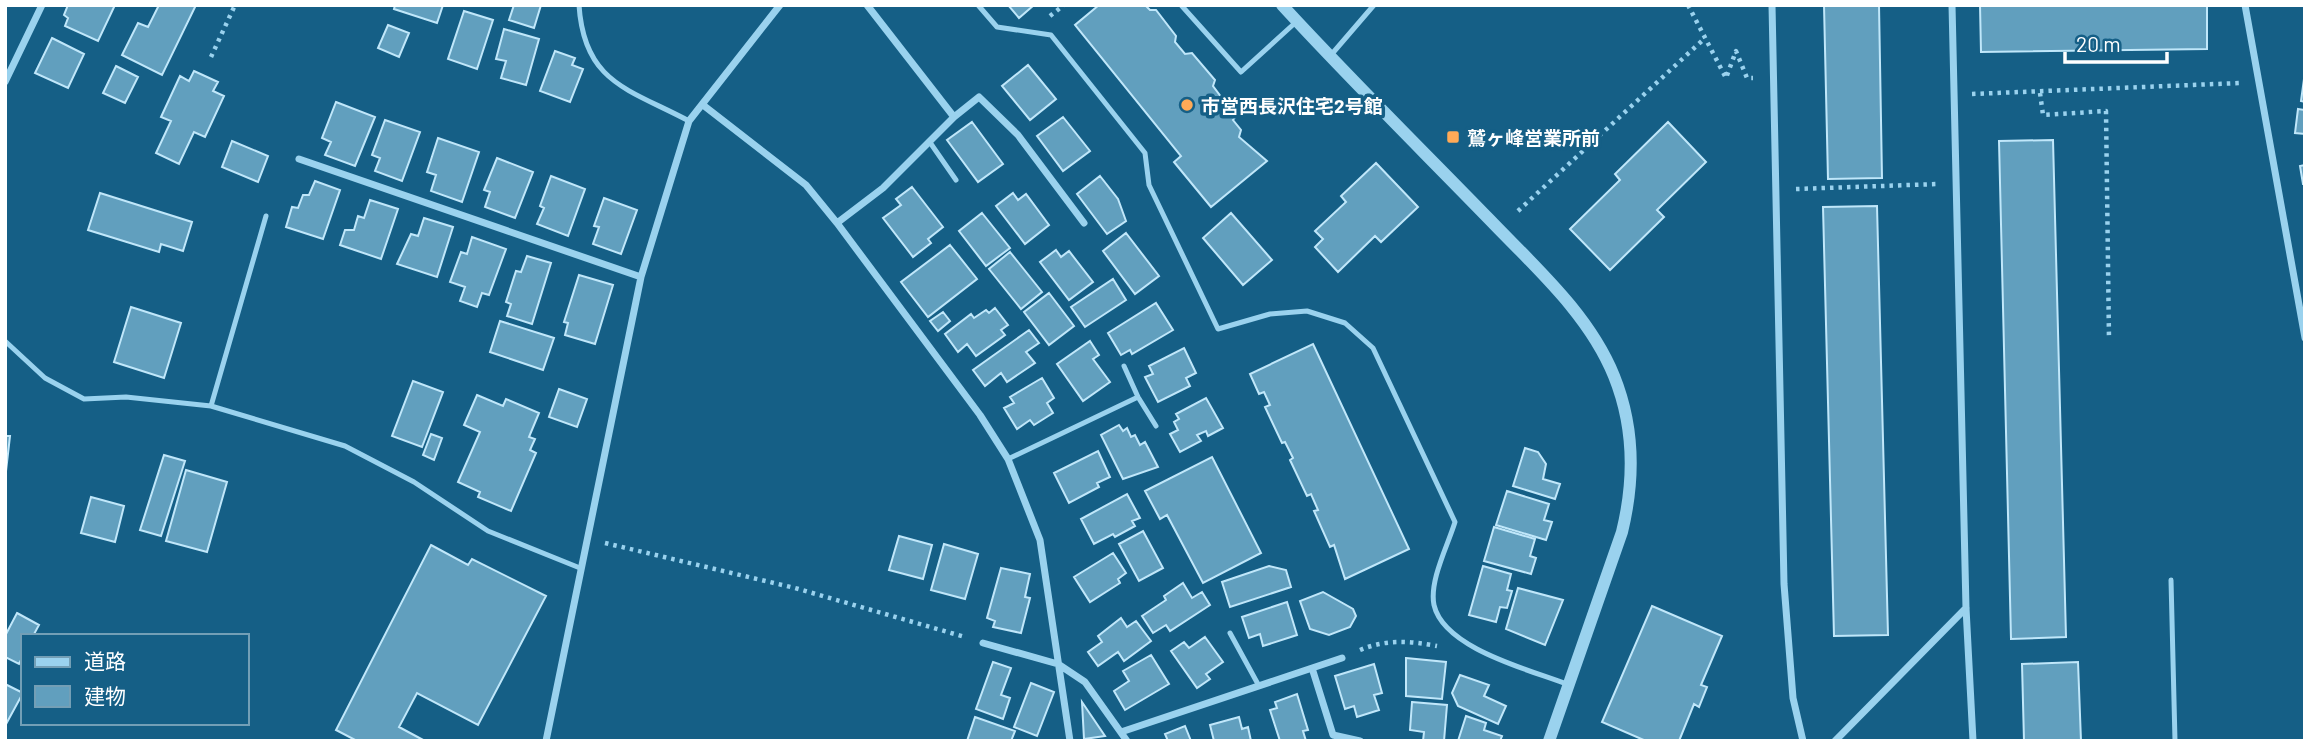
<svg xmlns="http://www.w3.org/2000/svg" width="2310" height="746" font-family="Barlow,'Noto Sans JP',sans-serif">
<rect width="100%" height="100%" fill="#155f86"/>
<path fill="#619fbe" stroke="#c0e7fa" stroke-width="2" d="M68,5H115L98,41L65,26L68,18L64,15Z
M159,5H196L162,75L122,55L138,23L148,27Z
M395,5H443L437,23L394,9Z
M514,5H541L534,28L509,20Z
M1008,5H1034L1019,18Z
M1099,5H1145L1150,10H1156L1176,36L1175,42L1185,54L1192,53L1215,80L1213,86L1222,98L1227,96L1240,111L1233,120L1241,130L1239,137L1267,161L1211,207L1174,162L1181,156L1075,25Z
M1824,5H1879L1882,178L1828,179Z
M1980,5H2207V49L1981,52Z
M464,11L493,20L477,69L448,59Z
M388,25L409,33L399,57L378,48Z
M504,29L539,39L526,85L501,78L506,61L496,59Z
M52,38L84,54L68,88L35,73Z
M555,51L575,58L572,65L583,69L570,102L540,91Z
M1028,65L1056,99L1030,120L1002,86Z
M116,66L138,77L125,103L103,93Z
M194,71L218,82L213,91L224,96L205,137L194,132L179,164L156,153L171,121L161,117L180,76L189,81Z
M2304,79H2305V102L2301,101Z
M336,102L375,117L355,166L325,155L331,142L322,138Z
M2298,109L2305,110V134L2295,133Z
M1063,117L1090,151L1063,171L1037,136Z
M385,120L420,132L402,181L375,171L380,158L372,155Z
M972,122L1003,164L978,182L947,140Z
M1668,122L1706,162L1657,210L1664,217L1610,270L1570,229L1620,180L1615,174Z
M438,138L479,152L462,202L431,191L436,175L427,172Z
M2053,140L2066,637L2011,639L1999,141Z
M232,141L268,156L258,182L222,167Z
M497,158L533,172L515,218L485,207L490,192L484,190Z
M1376,163L1418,207L1381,242L1375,236L1338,272L1315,247L1323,239L1315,231L1346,202L1341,196Z
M2305,165V184H2303L2300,166Z
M551,176L585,189L568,236L537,224L544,208L540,206Z
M1100,176L1118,199L1126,221L1107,234L1077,194Z
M315,181L340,190L323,239L286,227L292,207L298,208L303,195H309Z
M912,187L943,227L928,239L931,243L913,257L883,218L901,205L896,199Z
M100,193L192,222L183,251L161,244L159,252L88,230Z
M1013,193L1018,200L1026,194L1049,225L1025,244L996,206Z
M604,198L637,210L621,254L593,244L599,227L594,226Z
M370,200L398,209L381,259L340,245L345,230H354L358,216L364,218Z
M1877,206L1888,635L1834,636L1823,207Z
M982,213L1010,248L986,266L959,231Z
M1231,213L1272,260L1243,285L1203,238Z
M424,218L453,227L437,277L397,264L411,234L418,236Z
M1126,233L1159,276L1135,294L1103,251Z
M472,237L506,249L489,295L482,293L477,307L460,301L465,287L450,282L461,252L467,254Z
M950,245L977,279L928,317L901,282Z
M1056,250L1061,257L1069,251L1093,282L1069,300L1040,262Z
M1010,252L1042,292L1021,309L989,269Z
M527,256L551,263L532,324L507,316L511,304L506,302L516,271L521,272Z
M579,275L613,285L595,344L565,335L568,323L564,322Z
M1113,279L1126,300L1085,327L1071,307Z
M1049,293L1074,326L1049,345L1024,312Z
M1156,303L1173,330L1132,354L1130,350L1121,355L1108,333Z
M131,307L181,323L164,378L114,362Z
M995,308L1008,325L1001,330L1005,335L976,356L967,344L958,352L945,334L971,314L974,318L986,310L989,313Z
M943,312L950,321L938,331L930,321Z
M500,321L554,338L543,370L490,352Z
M1029,330L1039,343L1026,352L1035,363L1007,382L1001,373L985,386L973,370Z
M1090,341L1099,355L1093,359L1110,382L1083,401L1057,364Z
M1313,344L1409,549L1345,579L1334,545L1330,547L1314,511L1318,510L1311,494L1307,496L1290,460L1293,458L1285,442L1282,443L1265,407L1270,405L1264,392L1259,394L1250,374Z
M1184,348L1196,373L1186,378L1190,386L1158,402L1145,377L1153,374L1149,366Z
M1042,378L1054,398L1047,403L1053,413L1034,425L1030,420L1017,429L1004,408L1014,403L1010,397Z
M413,381L443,392L422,447L392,436Z
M559,389L587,399L577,427L549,417Z
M477,395L503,406L506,399L539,413L529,437L535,439L530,450L536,453L511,511L478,497L480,492L458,482L480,432L464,425Z
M1206,398L1223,428L1208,436L1206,431L1197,435L1201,441L1180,452L1170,434L1178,430L1174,422L1179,419L1176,414Z
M1119,425L1123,431L1127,428L1131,437L1135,435L1140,445L1145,442L1158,467L1123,479L1101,435Z
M431,434L442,438L434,460L423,455Z
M5,436H10L5,480Z
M1525,448L1538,452L1546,464L1543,479L1560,484L1555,499L1513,486Z
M1098,451L1110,477L1097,483L1099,487L1069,503L1054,473Z
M164,455L185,461L161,536L140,530Z
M1212,457L1261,553L1203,583L1167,515L1160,519L1145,491Z
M186,470L227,482L207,552L166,541Z
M1507,491L1549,504L1544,520L1552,522L1546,540L1496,525Z
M1127,494L1140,518L1132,521L1135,526L1115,537L1113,534L1094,544L1081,519Z
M91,497L124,506L115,542L81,533Z
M1494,527L1535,539L1530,556L1536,558L1531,574L1484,561Z
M1143,531L1163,568L1139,581L1119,544Z
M899,536L932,545L923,579L889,570Z
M944,544L978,554L965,599L931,590Z
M431,545L468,565L472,559L546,596L478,725L417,693L399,727L425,741H357L336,730Z
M1113,553L1126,573L1118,579L1120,583L1090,602L1074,577Z
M1269,566L1286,570L1291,587L1230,607L1222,582Z
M1483,566L1511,574L1507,590L1512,591L1507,608L1500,607L1496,622L1469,615Z
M1001,568L1030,574L1025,597L1030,598L1021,633L993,627L995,621L987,618Z
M1183,583L1192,598L1202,592L1210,605L1170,631L1166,625L1153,633L1142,616L1166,600L1164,596Z
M1518,588L1563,600L1545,645L1506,629Z
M1323,592L1353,609L1356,616L1350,627L1329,635L1310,629L1300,601Z
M1287,602L1297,635L1263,646L1260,634L1249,638L1242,617Z
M1652,606L1722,636L1701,685L1707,687L1699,707L1694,704L1679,741H1646L1602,722Z
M17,613L39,625L33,636H23V656L19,664L5,657V636Z
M1121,618L1127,627L1136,621L1151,641L1124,661L1118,652L1098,666L1088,652L1102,642L1098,636Z
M1205,637L1223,662L1206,674L1210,679L1197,688L1171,651L1184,642L1189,648Z
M1151,655L1169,684L1125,710L1114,691L1129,681L1123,671Z
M1406,658L1446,662L1442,699L1406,696Z
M993,662L1011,668L1001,695L1010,698L1003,719L976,709Z
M2078,662L2081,741H2024L2022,664Z
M1374,664L1382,693L1374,695L1379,710L1357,717L1354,706L1345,709L1335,676Z
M1460,675L1489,685L1484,696L1506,706L1498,724L1458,706L1452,693Z
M1031,683L1054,692L1037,736L1014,727Z
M5,684L23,693L5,726Z
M1297,694L1308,730L1303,731L1306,741H1280L1270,710L1277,708L1275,702Z
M1082,702L1105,736L1084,739Z
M1412,702L1447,705L1444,741H1423L1424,732L1410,730Z
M1466,716L1486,723L1484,730L1502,736L1500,741H1458Z
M975,717L1015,731L1011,741H967Z
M1239,717L1242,729L1248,727L1251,741H1214L1210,725Z
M1185,726L1191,741H1168L1165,734Z"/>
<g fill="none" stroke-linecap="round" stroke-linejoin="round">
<path stroke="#9ad2ee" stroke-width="4.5" stroke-dasharray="3.5 5" stroke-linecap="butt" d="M1688,5L1726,78L1736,51L1747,78H1753
M1050,16L1064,5
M211,57L235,5
M2040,93L2043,115L2106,111L2109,340
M1972,94L2240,83
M1796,189L1938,184
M1518,211L1705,38
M605,543L795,588L965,637
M1360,650C1386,639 1410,641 1437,646"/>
<path stroke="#9ad2ee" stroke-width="5" d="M579,5C584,83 629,89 689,121
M978,5L997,27L1051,35L1145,153L1149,185L1218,329L1270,314L1307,311L1345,323L1373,348L1455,522C1448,545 1429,581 1434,605C1444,649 1531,670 1569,685
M1181,5L1241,72L1296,22
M1331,55L1374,5
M929,141L956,180
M5,341L45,378L84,399L126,397L211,406L345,446L414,482L488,531L580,568
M1124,366L1138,397L1156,426
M211,406L266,216
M1008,459L1138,397
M2171,580L2175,741
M1230,633L1259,686"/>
<path stroke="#9ad2ee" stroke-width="7" d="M867,5L954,117
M1772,5L1784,584L1793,698L1803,741
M1952,5L1966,608L1973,741
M2245,5L2305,338
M5,82L42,5
M703,105L806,185L837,223L980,415L1008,459L1040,540L1070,741
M299,159L641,277
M837,223L883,188L954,117L979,97L1018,135L1084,223
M983,643L1058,664L1085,682L1127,741
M1312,668L1333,735L1360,741
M1121,732L1342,658
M546,741L641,277L689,121L780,5
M1835,741L1966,608"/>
<path stroke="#9ad2ee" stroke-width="12" d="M1282,5C1349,78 1420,148 1489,219C1534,266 1589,314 1614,376C1635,428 1635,479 1622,532L1549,741"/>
</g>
<g fill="#ffaa57" stroke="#155f86" stroke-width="2.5">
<circle cx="1187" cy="105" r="7"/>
<rect x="1446" y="130" width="14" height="14" rx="3.5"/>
</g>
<g text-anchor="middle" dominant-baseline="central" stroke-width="7" stroke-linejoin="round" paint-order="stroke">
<g font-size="19" font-weight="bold" fill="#fff" stroke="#155f86" text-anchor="start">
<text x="1201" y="105">市営西長沢住宅2号館</text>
<text x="1467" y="137">鷲ヶ峰営業所前</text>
</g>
</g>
<rect width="2310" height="746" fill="none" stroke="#ffffff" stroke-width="14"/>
<rect x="21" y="634" width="228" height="91" fill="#155f86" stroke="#739fb6" stroke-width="2"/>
<rect x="35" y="657" width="35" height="10" fill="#9ad2ee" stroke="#739fb6" stroke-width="2"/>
<text x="84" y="669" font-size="21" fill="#ffffff">道路</text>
<rect x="35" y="686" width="35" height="21" fill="#619fbe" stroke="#739fb6" stroke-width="2"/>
<text x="84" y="704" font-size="21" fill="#ffffff">建物</text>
<path d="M2065 52v10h102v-10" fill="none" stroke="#ffffff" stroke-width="3.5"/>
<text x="2076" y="52" font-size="21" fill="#ffffff" stroke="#155f86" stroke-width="5" paint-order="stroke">20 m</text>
</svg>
